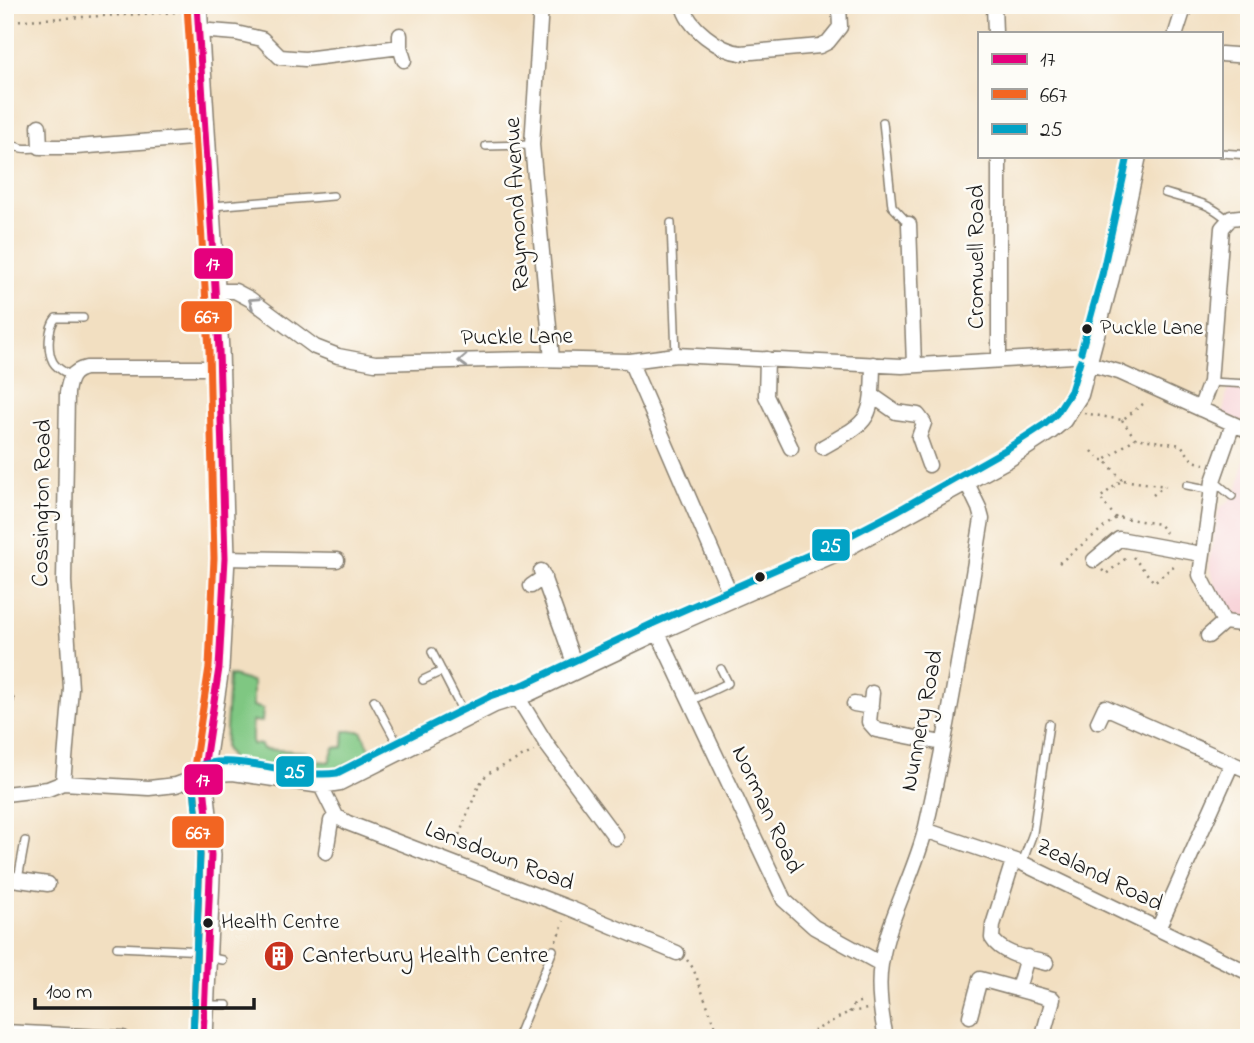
<svg xmlns="http://www.w3.org/2000/svg" width="1254" height="1043" font-family="'Indie Flower',sans-serif">
<rect width="100%" height="100%" fill="#fdfcf7"/>
<filter id="ink" filterUnits="userSpaceOnUse"><feTurbulence type="fractalNoise" baseFrequency=".0143" numOctaves="2"/><feDisplacementMap in="SourceGraphic" scale="14" xChannelSelector="R" yChannelSelector="G"/><feConvolveMatrix kernelMatrix="1 2 1 2 8 2 1 2 1" color-interpolation-filters="sRGB"/></filter>
<filter id="wash" filterUnits="userSpaceOnUse"><feTurbulence type="fractalNoise" baseFrequency=".00686" numOctaves="4" result="noise"/><feDisplacementMap in="SourceGraphic" scale="28" xChannelSelector="R" yChannelSelector="G"/><feGaussianBlur stdDeviation="1.57" result="paint"/><feColorMatrix in="noise" values="0 0 0 0 0 0 0 0 0 0 0 0 0 0 0 0 0 1.4 0 .05"/><feComposite in="paint" operator="in"/></filter>
<g filter="url(#wash)">
<rect width="100%" height="100%" fill="#f2dfc1"/>
<path fill="#f7cfd5" d="M1228,386L1249,387V425L1223,413Z
M1249,440V617L1230,615L1215,586L1209,561L1219,508L1228,502L1238,488Z"/>
<path fill="#7fc782" stroke="#4e724f" stroke-width="2" d="M229,675L253,682V706L263,709L262,722L252,721V744L261,745L263,749L307,752L312,761L329,762L334,748L343,747L344,731H361L373,754L328,772H305L232,761L225,748Z"/>
</g>
<g filter="url(#ink)">
<g fill="none" stroke-linecap="round" stroke-linejoin="round">
<g stroke="#877e6e" stroke-width="10">
<path id="lane" d="M5,93L7,141C18,150 27,149 40,148
M883,122L892,206L909,224
M486,146L532,145
M1221,153L1249,155
M1165,193C1192,202 1206,200 1228,220
M213,206L333,196
M671,223L676,355
M71,376C65,372 57,369 53,362C47,351 48,327 56,318H83
M1210,382L1249,384
M1214,481L1232,496
M1187,485L1212,490
M432,652L467,720
M423,680L442,671
M5,700H10
M374,700L402,752
M690,701L728,683L721,669
M1022,863L1033,833L1049,724
M18,879L25,841
M117,947L206,951
M207,957L222,960
M207,1005H227
M517,1038L553,950"/>
</g>
<g stroke="#877e6e" stroke-width="17">
<path id="street" d="M541,5L532,145L552,359
M683,5C687,27 720,51 741,53L820,46L828,42L840,27L839,5
M994,5L995,33
M198,30L236,33L262,39L280,57L305,59L400,47
M1176,33L1185,5
M400,35V47L404,60
M1221,54L1249,56
M39,126L40,147H76L204,137
M999,156V359
M909,224L914,365
M215,291H235L250,299L315,347L338,356L375,363L532,359L630,361L676,355L902,366L1091,355
M767,359L766,396L791,448
M630,361L733,600
M1090,364L1119,372L1249,431
M873,396L896,412L918,415L924,423L919,437L929,465
M1200,409L1210,382L1222,228L1231,218L1249,216
M1233,424L1213,481L1200,575L1224,622L1249,625
M823,447C871,420 872,421 873,364
M225,558L337,560
M1094,560L1119,539L1201,554
M541,571L577,671
M531,586L544,577
M658,633L784,900L814,927L881,964
M1208,636L1224,622
M872,693L869,722L876,730L942,743
M518,698L547,745L616,838
M854,704L871,707
M1098,722L1105,707L1249,771
M63,783L71,688L64,582L67,393C69,379 72,371 86,368H220
M321,786L336,816L348,823L569,908L677,953
M5,794L48,789L63,783L149,788L176,785L203,775L233,773L321,786L340,783L495,705L529,694L658,633L841,552L1010,459L1051,432L1064,421L1081,395L1112,278L1139,156
M925,830L1022,863L1249,973
M326,852L331,821L336,816
M1013,861L993,925L992,938C1002,955 1028,958 1046,963
M5,878L48,884
M1158,929L1232,763
M1018,989L1027,957
M970,1016L980,979L1053,999L1043,1035
M5,1032L123,1038
M886,1038C881,1014 877,988 881,964C888,917 915,874 926,827C949,726 965,622 982,519L979,508L967,483"/>
</g>
<g stroke="#877e6e" stroke-width="22">
<path id="secondary" d="M197,5L219,350L225,558L219,668L203,775L211,855L203,1038"/>
</g>
<path stroke="#877e6e" stroke-width="2.5" stroke-dasharray="2 5" stroke-linecap="butt" d="M5,21L180,12
M1084,413L1122,420L1147,401
M1122,420L1135,438
M1092,451L1100,460H1105
M1122,480L1105,460L1135,438L1181,445L1193,461L1204,464
M1153,495L1164,486
M1116,518L1100,498L1122,480L1166,486
M1133,557L1154,582L1175,565
M1059,563L1117,517L1159,524L1167,534
M1102,570L1106,574L1129,556
M454,848L479,785L487,774L534,751
M556,941L564,921
M687,960L693,968L720,1038
M849,1012L855,1003L865,1001
M801,1038L849,1012L868,1009"/>
<use href="#lane" stroke="#fff" stroke-width="7"/>
<use href="#street" stroke="#fff" stroke-width="14"/>
<use href="#secondary" stroke="#fff" stroke-width="19"/>
<g stroke="#fdfcf7" stroke-width="12">
<path id="bus-1" d="M197,5L219,350L225,558L219,668L203,775L211,855L203,1038"/>
</g>
<g stroke="#fdfcf7" stroke-width="12">
<path id="bus-2" d="M187,6L209,350L214,558L209,667L193,774L200,855L193,1038"/>
</g>
<g stroke="#fdfcf7" stroke-width="12">
<path id="bus-3" d="M1081,352L1102,275L1128,156
M193,1038L200,855L193,775L196,767C234,750 295,780 337,773L490,696L525,684L654,623L836,543L897,511L1005,450L1045,424L1056,414L1071,391L1080,361"/>
</g>
<use href="#bus-1" stroke="#e5007d" stroke-width="7"/>
<use href="#bus-2" stroke="#f26522" stroke-width="7"/>
<use href="#bus-3" stroke="#01a2c5" stroke-width="7"/>
</g>
<defs><path id="oneway-chevron" d="M-2-3.5L2.5 0L-2 3.5" fill="none" stroke-width="1.6" stroke-linecap="round" stroke-linejoin="round" transform="scale(1.75)"/></defs>
<g stroke="#999">
<use href="#oneway-chevron" transform="translate(253 302) rotate(-146)"/>
<use href="#oneway-chevron" transform="translate(463 361) rotate(178)"/>
</g>
</g>
<defs>
<g id="building-disc" transform="scale(1.575)"><circle r="9.5" fill="#c8321e" stroke="#fdfcf7"/><path d="M-4-6H4V6H1V3H-1V6H-4ZM-2.5-4.3h1.7v1.8h-1.7ZM.8-4.3h1.7v1.8H.8ZM-2.5-1h1.7V.8h-1.7ZM.8-1h1.7V.8H.8Z" fill="#fff"/></g>
</defs>
<g fill-rule="evenodd">
<use href="#building-disc" x="279" y="956"/>
</g>
<g fill="#1c1c1c" stroke="#fdfcf7" stroke-width="2.5">
<circle cx="1087" cy="329" r="6"/>
<circle cx="760" cy="577" r="6"/>
<circle cx="208" cy="923" r="6"/>
</g>
<g text-anchor="middle" dominant-baseline="central" stroke-width="5" stroke-linejoin="round" paint-order="stroke">
<g font-size="22" fill="#1c1c1c" stroke="#fdfcf7" text-anchor="start">
<text x="1100" y="329">Puckle Lane</text>
<text x="221" y="923">Health Centre</text>
</g>
<g font-size="24" fill="#1c1c1c" stroke="#fdfcf7">
<text transform="translate(518 204) rotate(-93)">Raymond Avenue</text>
<text transform="translate(977 257) rotate(-90)">Cromwell Road</text>
<text transform="translate(517 338) rotate(-1)">Puckle Lane</text>
<text transform="translate(43 503) rotate(-89)">Cossington Road</text>
<text transform="translate(923 721) rotate(-79)">Nunnery Road</text>
<text transform="translate(766 810) rotate(65)">Norman Road</text>
<text transform="translate(499 857) rotate(21)">Lansdown Road</text>
<text transform="translate(1099 876) rotate(26)">Zealand Road</text>
</g>
<g font-size="24" fill="#1c1c1c" stroke="#fdfcf7" text-anchor="start">
<text x="302" y="956">Canterbury Health Centre</text>
</g>
</g>
<g stroke="#fdfcf7" stroke-width="2.5">
<rect x="193" y="247" width="41" height="33" rx="7" fill="#e5007d"/>
<rect x="180" y="300" width="53" height="33" rx="7" fill="#f26522"/>
<rect x="811" y="528" width="40" height="34" rx="7" fill="#01a2c5"/>
<rect x="275" y="755" width="40" height="33" rx="7" fill="#01a2c5"/>
<rect x="183" y="763" width="41" height="33" rx="7" fill="#e5007d"/>
<rect x="171" y="815" width="54" height="34" rx="7" fill="#f26522"/>
</g>
<g font-size="19" text-anchor="middle" font-weight="bold" fill="#fff">
<text x="213" y="270">17</text>
<text x="207" y="323">667</text>
<text x="831" y="552">25</text>
<text x="295" y="778">25</text>
<text x="203" y="786">17</text>
<text x="198" y="839">667</text>
</g>
<rect width="1254" height="1043" fill="none" stroke="#fdfcf7" stroke-width="28"/>
<rect x="978" y="32" width="245" height="126" fill="#fdfcf7" stroke="#a3a29f" stroke-width="2"/>
<rect x="992" y="54" width="35" height="10" fill="#e5007d" stroke="#a3a29f" stroke-width="2"/>
<text x="1040" y="66" font-size="21" fill="#1c1c1c">17</text>
<rect x="992" y="89" width="35" height="10" fill="#f26522" stroke="#a3a29f" stroke-width="2"/>
<text x="1040" y="102" font-size="21" fill="#1c1c1c">667</text>
<rect x="992" y="124" width="35" height="10" fill="#01a2c5" stroke="#a3a29f" stroke-width="2"/>
<text x="1040" y="136" font-size="21" fill="#1c1c1c">25</text>
<path d="M35 998v10h219v-10" fill="none" stroke="#1c1c1c" stroke-width="3.5"/>
<text x="46" y="998" font-size="21" fill="#1c1c1c" stroke="#fdfcf7" stroke-width="5" paint-order="stroke">100 m</text>
</svg>
